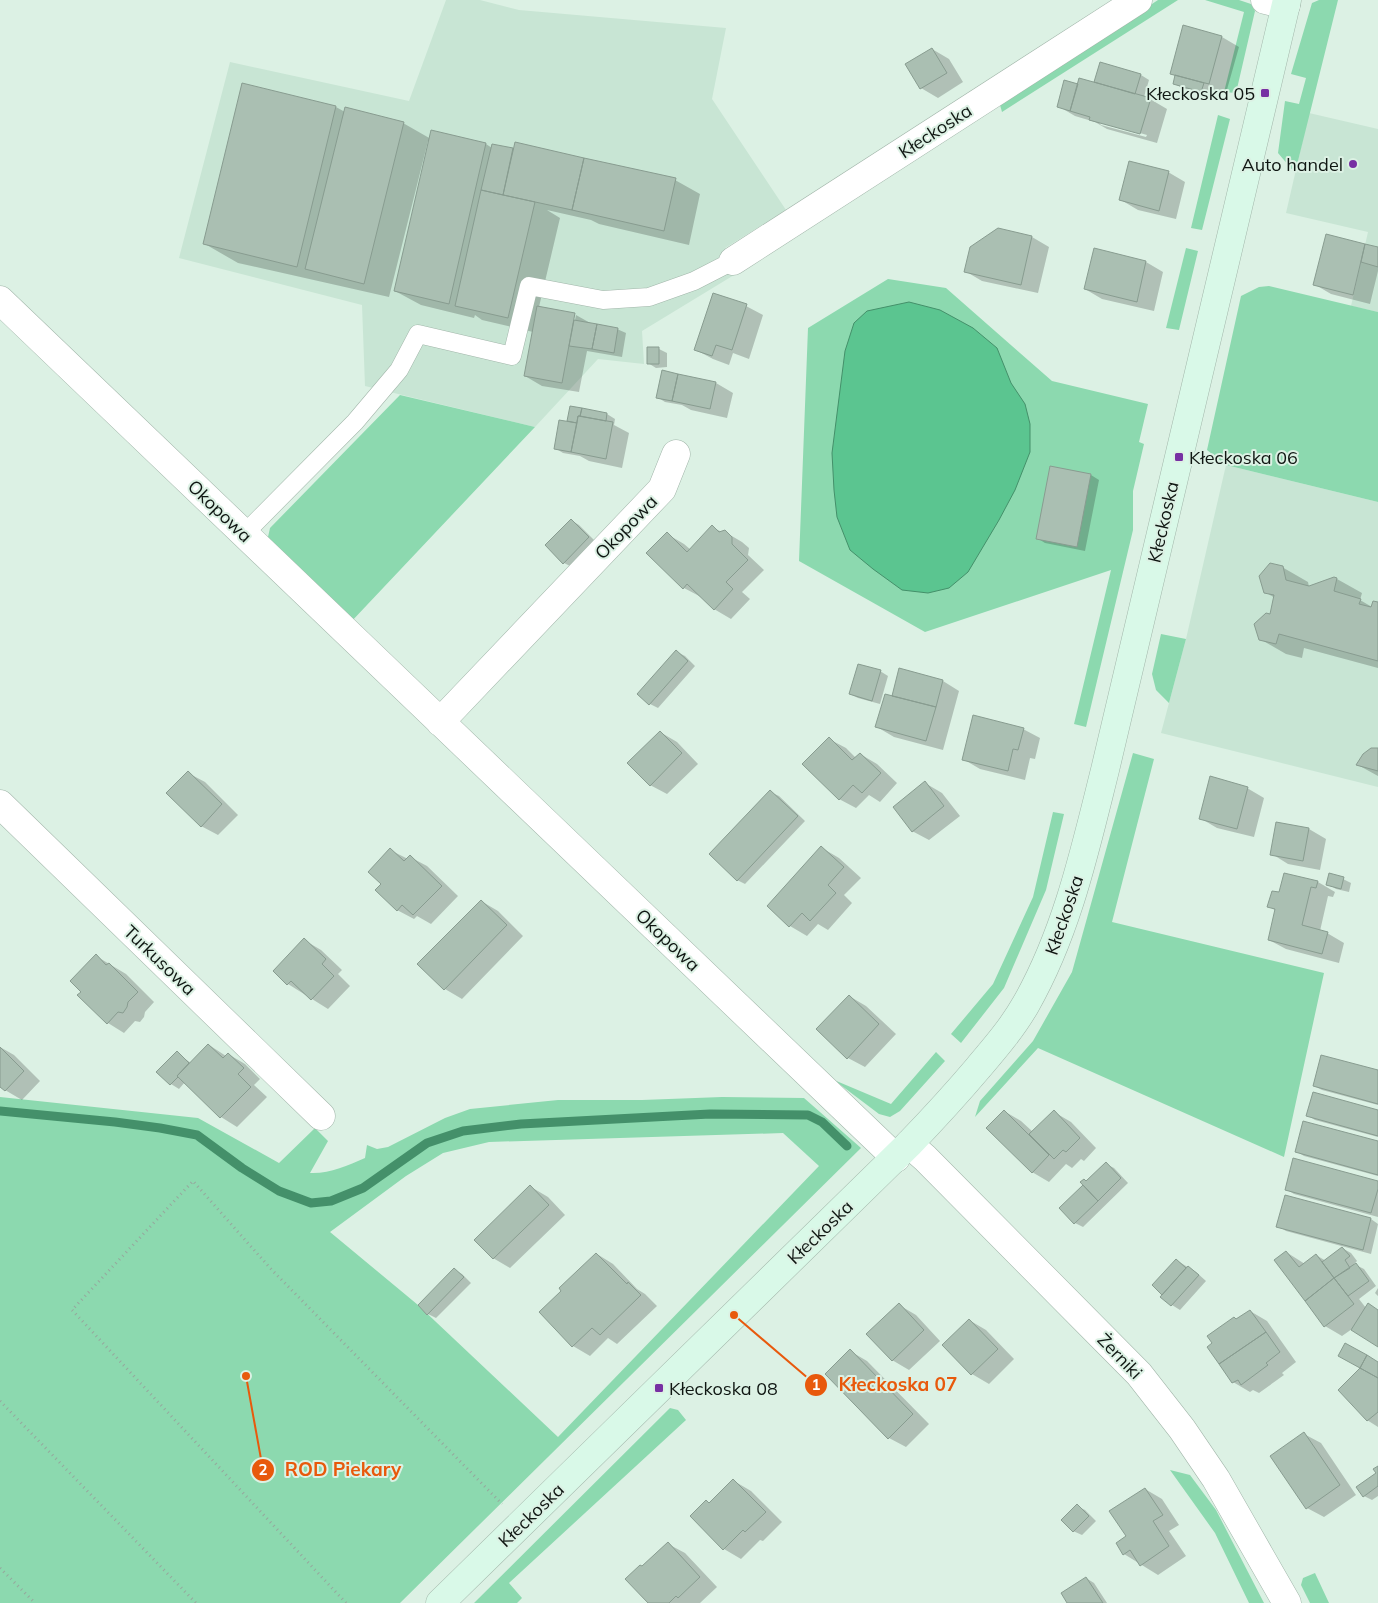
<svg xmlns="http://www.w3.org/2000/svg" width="1378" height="1603" font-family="Mulish,sans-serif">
<rect width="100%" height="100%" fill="#dcf1e4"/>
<path fill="#c8e5d4" d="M446,0H480L519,10L726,28L712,99L786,210L725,248L739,272L642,331L644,364L598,359L535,427L365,386L362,305L179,258L230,62L409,101Z
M1309,113L1378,129V312L1351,306L1368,232L1286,213Z
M1226,465L1378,502V787L1161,733L1186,639Z"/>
<path fill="#8cd9af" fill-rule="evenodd" d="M1158,0H1178L1002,112L1000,105Z
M1205,0H1239L1251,4L1255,11L1236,93L1224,92L1244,12Z
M1319,0H1338L1295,173L1278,153L1285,101L1299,104L1306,78L1291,74L1312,3Z
M1218,115L1230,119L1202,230L1191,228Z
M1186,248L1198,251L1179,330L1166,328Z
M888,279L946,288L1052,381L1148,404L1139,442L1144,444L1133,491V530L1086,727L1074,724L1111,570L925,632L799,561L808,328Z
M1269,286L1378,312V502L1226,465L1207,450L1241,296L1259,287Z
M400,395L535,427L350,623L273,547L268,537L270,528Z
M1161,634L1186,639L1169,703L1156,690L1152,674Z
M1133,753L1154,759L1112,922L1324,973L1284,1157L1038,1048L975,1117L980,1101L1033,1041L1072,972Z
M1053,812L1064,814L1046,890L1004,988L961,1043L951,1034L993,984L1033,897Z
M936,1052L945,1061L900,1111L890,1117L879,1114L834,1080L891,1104Z
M0,1097L198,1118L279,1163L315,1128L328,1141L310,1173C329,1174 347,1166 365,1158L367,1145L377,1149L388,1147L445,1118L470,1109L558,1100H642L722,1097L804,1098L861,1148L400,1603H0ZM783,1133L819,1166L558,1437L418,1305L330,1232L406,1176L443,1153L489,1142Z
M670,1408L678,1410L686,1420L509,1583L522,1598L517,1603H474Z
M1170,1470L1190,1475L1216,1510L1264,1603H1249L1215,1533Z
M1315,1573L1329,1603H1310L1301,1585L1303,1578Z"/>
<path fill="#5bc590" stroke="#44906a" d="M909,302L940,310L973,328L997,348L1011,383L1025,404L1030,424V452L1015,490L999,520L968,572L949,588L928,593L902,590L873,569L850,550L837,517L834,490L832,453L845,351L854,323L867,311Z"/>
<path fill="#0003" fill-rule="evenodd" d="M1184,27L1222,37L1239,47L1226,93L1211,89L1209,96L1182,88L1174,83L1176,76L1171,73Z
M932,49L949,59L963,82L938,98L921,88Z
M1141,75L1149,80L1144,97L1150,99L1167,109L1157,143L1107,129L1095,122L1075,116L1058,106L1078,86L1100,84L1095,82ZM1098,121L1147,135L1146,137L1101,125Z
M336,107L345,112L403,123L431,139L486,144L492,148L493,145L675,180L700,194L689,245L599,224L591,220L547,210L560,218L539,307L568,345L570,346L576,315L592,324L617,329L626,333L622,357L587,351L579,392L542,386L525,376L533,332L482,320L475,315L474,318L421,305L395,291L430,141H428L389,297L238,263L205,244Z
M1168,172L1185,182L1176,219L1138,210L1121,200Z
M999,229L1032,237L1049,247L1038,293L982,281L965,271Z
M1327,235L1378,248V271L1370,304L1331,294L1314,284Z
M1095,250L1146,262L1163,272L1154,311L1102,299L1085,289Z
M746,306L763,315L749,359L733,353L729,365L713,359L696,350Z
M659,349L667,353V367L656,368L648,363Z
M716,383L733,393L727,418L691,410L682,405L665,402L657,397Z
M571,407L607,414L615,419L614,425L629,433L622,468L589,461L580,456L563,453L555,448L568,423Z
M1091,475L1099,480L1085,551L1045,543L1037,538Z
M571,520L579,525L596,542L572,567L564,563Z
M712,527L722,532H725L742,542L749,548L748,555L764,570L742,592L750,599L731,619L714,609L701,597L684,588L667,534L684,544L691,550Z
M1282,567L1308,582L1309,587L1337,579L1362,593L1360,600L1372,607L1378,603V668L1304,648L1302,658L1286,654L1260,639L1271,616L1275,598L1265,592Z
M677,652L685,656L695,666L658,708L650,704Z
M880,671L888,676L880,704L858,698L850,694Z
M943,681L959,691L943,750L894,737L877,727Z
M1023,729L1040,738L1035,759L1030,758L1025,780L980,769L963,759Z
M660,732L677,742L698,764L667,794L650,785Z
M829,739L846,748L856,758L860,754L877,764L897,783L880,802L869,795L856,808L839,799Z
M1378,749V776L1358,765Z
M188,773L205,782L238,815L218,835L201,826Z
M925,783L942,793L960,816L929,840L912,831Z
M1247,788L1264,798L1254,837L1217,828L1200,818Z
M770,792L779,796L805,821L745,884L737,880Z
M1309,829L1326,839L1320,870L1288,864L1272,854Z
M822,848L839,858L861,878L844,895L852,903L828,930L818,924L807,936L790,926Z
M390,850L408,859L410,857L427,866L458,896L431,924L417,916L414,919L397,910L383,884Z
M1285,874L1318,882L1335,892L1333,897L1328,896L1320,931L1327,933L1344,943L1339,963L1286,949L1269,940L1276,911L1269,906L1280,894Z
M1343,879L1351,883L1349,892L1336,889L1328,884Z
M481,901L498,911L523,936L462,999L445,989L419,964Z
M304,940L321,950L342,970L338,974L350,986L328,1009L288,984Z
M96,956L126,974L154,1002L145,1012L144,1017L140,1022L135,1021L124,1033L108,1023L83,992Z
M849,996L866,1006L896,1034L865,1067L848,1058Z
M209,1045L226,1056L228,1054L245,1064L260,1079L254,1085L267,1097L237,1127L221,1117L185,1082L179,1089L171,1084L158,1072L177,1053L191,1063Z
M0,1047L14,1055L40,1081L22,1100L5,1090L0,1085Z
M1378,1071V1105L1322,1090L1314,1086Z
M1004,1111L1021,1121L1033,1132L1054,1112L1071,1122L1096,1148L1084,1161L1081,1159L1072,1168L1066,1164L1049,1182L1032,1172Z
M1378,1111V1137L1315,1120L1307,1115Z
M1378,1142V1176L1304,1156L1296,1151Z
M1106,1164L1114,1168L1128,1183L1083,1227L1075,1223L1087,1182Z
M1378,1182V1217L1294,1194L1286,1189Z
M531,1187L548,1197L565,1215L510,1268L493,1258Z
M1286,1196L1371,1219L1378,1224L1371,1254L1286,1231L1278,1226Z
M1342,1248L1351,1253L1357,1261L1354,1264L1364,1269L1376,1286L1359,1299L1366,1308L1378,1310V1346L1352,1329L1342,1336L1325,1326L1286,1252L1305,1264L1316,1255L1326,1261Z
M597,1254L613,1264L637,1289L645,1294L657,1306L617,1344L608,1338L590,1356L573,1346Z
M1176,1260L1196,1272L1206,1281L1180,1310L1172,1305L1162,1296Z
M454,1270L462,1274L471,1283L436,1318L428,1314Z
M1378,1288V1296L1375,1293Z
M899,1305L916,1315L940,1341L909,1370L892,1360Z
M1250,1311L1267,1321L1296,1362L1282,1373L1284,1375L1259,1393L1253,1390L1250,1392L1233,1382L1213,1344L1238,1320Z
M969,1320L986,1330L1014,1359L989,1384L972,1374Z
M850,1351L867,1361L929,1424L906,1447L889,1438Z
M1378,1363V1427L1367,1420Z
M1304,1434L1321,1443L1356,1495L1324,1517L1307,1508Z
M1378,1467V1496L1372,1500L1364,1496L1377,1473Z
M734,1481L751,1491L782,1522L763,1541L760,1540L741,1559L724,1549L706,1501L710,1503Z
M1145,1489L1162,1499L1179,1525L1169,1531L1186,1556L1158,1575L1124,1554L1127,1537Z
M1077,1506L1085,1510L1096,1521L1082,1535L1073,1531Z
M668,1544L685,1553L717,1587L700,1603H649L642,1568Z
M1086,1578L1094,1583L1107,1603H1069Z"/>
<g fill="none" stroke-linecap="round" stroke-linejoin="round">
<path stroke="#44906a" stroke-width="9" d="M0,1111L115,1122L160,1128L197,1135L242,1168L279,1191L311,1203L331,1201L363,1188L427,1143L463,1131L521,1124L710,1114L808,1115L822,1122L847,1146"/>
</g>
<path fill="#aabfb2" stroke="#889c90" d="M1183,25L1222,36L1209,84L1170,74Z
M932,48L947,73L920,89L905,64Z
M1100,62L1141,74L1135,94L1094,82Z
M1175,75L1204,83L1201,92L1173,84Z
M1079,78L1151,98L1140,134L1089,120L1090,117L1070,111Z
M1064,80L1078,84L1070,111L1057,107Z
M242,83L336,106L297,267L203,244Z
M345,107L404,122L364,284L305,269Z
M431,130L486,143L449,304L394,291Z
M515,142L584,158L572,210L503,195Z
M492,144L513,148L503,195L481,190Z
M584,158L676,178L664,231L572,210Z
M1129,161L1169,171L1159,211L1119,200Z
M481,190L535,202L508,318L455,306Z
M998,228L1032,236L1021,285L964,272L970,247Z
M1326,234L1365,244L1353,295L1313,285Z
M1365,244L1378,247V267L1361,262Z
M1094,248L1146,261L1137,302L1084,289Z
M713,293L747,304L732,350L716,345L712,356L694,350Z
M537,306L575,313L562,383L524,376Z
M574,320L597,324L592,349L569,346Z
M597,324L618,328L614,353L592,349Z
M647,347H659V364H647Z
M662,370L678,374L672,401L656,398Z
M678,374L716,382L710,409L672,401Z
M570,406L582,408L580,416H578L577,423L567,421Z
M582,408L607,413L606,421L580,416Z
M578,416L613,422L606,459L571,452Z
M559,420L577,423L571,452L554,449Z
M1050,466L1091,474L1077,547L1036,539Z
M571,519L589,537L563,564L545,545Z
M712,525L719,532L725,530L732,537V544L748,560L726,582L733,589L714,610L687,584L683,589L646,553L667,532L687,552Z
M1270,563L1283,566L1286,580L1309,586L1334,577L1337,578L1334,591L1361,599L1359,604L1371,607L1373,601L1378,602V661L1279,634L1276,644L1259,640L1254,624L1266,613L1270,614L1274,595L1264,593L1259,576Z
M676,650L688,661L649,705L637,694Z
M858,664L881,670L872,701L849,694Z
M899,668L943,680L936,707L892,696Z
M885,694L936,707L926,741L875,727Z
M973,715L1024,728L1018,750L1013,749L1008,771L962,760Z
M660,731L682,753L650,786L627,763Z
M829,737L852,760L860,753L881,773L862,793L853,785L839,800L802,764Z
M1371,748H1378V771L1356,765L1363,754Z
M188,771L222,804L201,827L166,793Z
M1210,776L1248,787L1237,829L1199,819Z
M925,781L944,806L912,832L893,807Z
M770,790L798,816L737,881L709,854Z
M1276,822L1309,828L1303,861L1270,855Z
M821,846L844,867L828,885L836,893L810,921L802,913L789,927L767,906Z
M390,848L404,861L410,855L442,886L413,915L402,905L397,911L375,890L381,884L368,872Z
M1284,873L1318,881L1316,888L1311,887L1302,925L1328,932L1322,954L1268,940L1275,909L1267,907L1272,891L1279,892Z
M1329,873L1344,877L1341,889L1326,885Z
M481,900L507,925L444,990L417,964Z
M304,938L326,959L322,964L334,976L311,1000L291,981L287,985L273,971Z
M96,954L106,965L109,963L138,992L128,1002L127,1007L123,1013L118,1012L107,1024L77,995L81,992L70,981Z
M849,995L879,1024L847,1059L816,1029Z
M208,1044L223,1058L228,1053L244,1068L238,1074L251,1087L220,1118L177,1076Z
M0,1047L24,1071L5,1091L0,1087Z
M177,1051L189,1063L177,1076L178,1077L170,1085L156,1072Z
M1321,1055L1378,1070V1104L1313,1086Z
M1313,1092L1378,1110V1136L1306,1116Z
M1004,1110L1049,1155L1032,1173L986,1128Z
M1054,1110L1080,1138L1066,1152L1063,1150L1054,1159L1029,1134Z
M1303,1121L1378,1141V1175L1295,1152Z
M1293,1158L1378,1181V1189L1371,1213L1285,1190Z
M1106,1162L1121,1178L1098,1201L1080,1182L1084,1179L1086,1181Z
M530,1185L549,1205L493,1259L474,1240Z
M1083,1185L1098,1201L1074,1224L1059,1208Z
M1285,1195L1371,1218L1363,1250L1276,1227Z
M1342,1247L1350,1256L1345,1260L1350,1268L1334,1278L1322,1262Z
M1286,1251L1299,1267L1316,1254L1334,1278L1305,1301L1274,1260Z
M596,1253L627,1284L628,1282L641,1295L600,1335L592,1328L572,1347L539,1312L561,1291L559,1288Z
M1176,1259L1186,1268L1162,1295L1152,1285Z
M1356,1263L1369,1281L1348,1296L1334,1278Z
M1188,1266L1199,1275L1171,1306L1160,1297Z
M454,1268L464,1277L427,1315L418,1305Z
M1334,1278L1354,1304L1324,1327L1305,1301Z
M899,1303L924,1330L892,1361L866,1334Z
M1368,1303L1378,1310V1347L1351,1330Z
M1250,1310L1266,1332L1219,1364L1207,1347L1212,1343L1207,1336L1234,1317L1236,1319Z
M969,1319L998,1349L971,1375L942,1345Z
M1266,1332L1280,1352L1266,1363L1268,1365L1241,1385L1238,1380L1232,1383L1219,1364Z
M1345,1343L1367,1355L1360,1368L1338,1356Z
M850,1349L913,1414L888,1439L825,1374Z
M1367,1355L1378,1362V1378L1360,1368Z
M1360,1368L1378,1378V1412L1367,1421L1338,1390Z
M1304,1432L1340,1485L1306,1509L1270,1456Z
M1378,1466V1486L1363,1497L1356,1487L1376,1473L1373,1469Z
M733,1479L766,1512L745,1532L743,1530L723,1550L690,1516L706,1500L709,1503Z
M1145,1488L1163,1515L1153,1521L1169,1546L1140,1566L1130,1550L1123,1555L1116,1543L1126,1536L1109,1511Z
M1077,1504L1089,1516L1073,1532L1061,1520Z
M668,1542L700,1577L678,1598L676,1596L669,1603H648L625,1579L640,1565L642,1566Z
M1086,1577L1103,1603H1067L1061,1593Z"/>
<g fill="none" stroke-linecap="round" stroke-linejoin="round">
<g stroke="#a2b6aa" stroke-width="19">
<path id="service" d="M244,534L355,422L399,370L418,334L512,356L529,286L603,300L649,297L694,281L733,261"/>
</g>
<g stroke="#a2b6aa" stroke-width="29">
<path id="minor" d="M1265,0L1286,5
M733,261L1138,0
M0,300L896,1158
M440,722L662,489L676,454
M0,804L321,1116"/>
</g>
<g stroke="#a2b6aa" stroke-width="29">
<path id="tertiary" d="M909,1144L925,1158L1139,1374L1182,1429L1216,1479L1287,1603"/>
</g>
<g stroke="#a2b6aa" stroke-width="29">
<path id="secondary" d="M440,1603L909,1144C933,1119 956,1094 978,1068C995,1048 1013,1027 1026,1004C1067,932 1085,850 1105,770L1287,0"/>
</g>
<path stroke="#96a79d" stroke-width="3" stroke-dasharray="1 4" stroke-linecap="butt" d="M0,1401L196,1603
M0,1568L35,1603
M346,1603L72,1310L193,1181L270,1268L502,1504"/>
<use href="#service" stroke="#fff" stroke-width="18"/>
<use href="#minor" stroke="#fff" stroke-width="28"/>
<use href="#tertiary" stroke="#fff" stroke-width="28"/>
<use href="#secondary" stroke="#d9f9e8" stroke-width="28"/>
</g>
<g fill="#7730a3" stroke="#dcf1e4" stroke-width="2">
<rect x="1260" y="88" width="10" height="10" rx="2.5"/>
<circle cx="1353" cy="164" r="5"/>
<rect x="1174" y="452" width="10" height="10" rx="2.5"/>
<rect x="654" y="1383" width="10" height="10" rx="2.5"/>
</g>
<g text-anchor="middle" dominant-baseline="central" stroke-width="4" stroke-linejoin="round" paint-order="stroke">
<g font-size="18" fill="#0f1612" stroke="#dcf1e4" text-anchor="end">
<text x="1255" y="93">Kłeckoska 05</text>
<text x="1343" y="164">Auto handel</text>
<text x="1189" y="457" text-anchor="start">Kłeckoska 06</text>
<text x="669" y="1388" text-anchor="start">Kłeckoska 08</text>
</g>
<g font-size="18" fill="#0f1612" stroke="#dcf1e4">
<text transform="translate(935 131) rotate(-33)">Kłeckoska</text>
<text transform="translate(220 511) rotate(44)">Okopowa</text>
<text transform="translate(1163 522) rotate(-77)">Kłeckoska</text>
<text transform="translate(626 527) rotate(-46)">Okopowa</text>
<text transform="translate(1064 915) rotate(-71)">Kłeckoska</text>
<text transform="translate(668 940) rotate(44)">Okopowa</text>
<text transform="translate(160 960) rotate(44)">Turkusowa</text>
<text transform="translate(820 1232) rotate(-44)">Kłeckoska</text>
<text transform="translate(1120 1356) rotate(46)">Żerniki</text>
<text transform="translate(531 1515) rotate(-44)">Kłeckoska</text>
</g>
</g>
<path fill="none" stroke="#e8590c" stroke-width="2" d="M734 1315L816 1385M246 1376L263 1470"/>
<g fill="#e8590c" stroke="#dcf1e4" stroke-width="2">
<circle cx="734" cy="1315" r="5"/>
<circle cx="246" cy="1376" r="5"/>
<circle cx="816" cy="1385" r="12"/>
<circle cx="263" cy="1470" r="12"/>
</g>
<g font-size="15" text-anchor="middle" font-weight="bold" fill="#fff">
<text x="816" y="1390">1</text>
<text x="263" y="1475">2</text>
</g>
<g font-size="19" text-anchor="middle" font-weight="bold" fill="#e8590c" stroke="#dcf1e4" stroke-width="4" stroke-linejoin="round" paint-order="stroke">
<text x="898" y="1391">Kłeckoska 07</text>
<text x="343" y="1476">ROD Piekary</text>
</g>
</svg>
